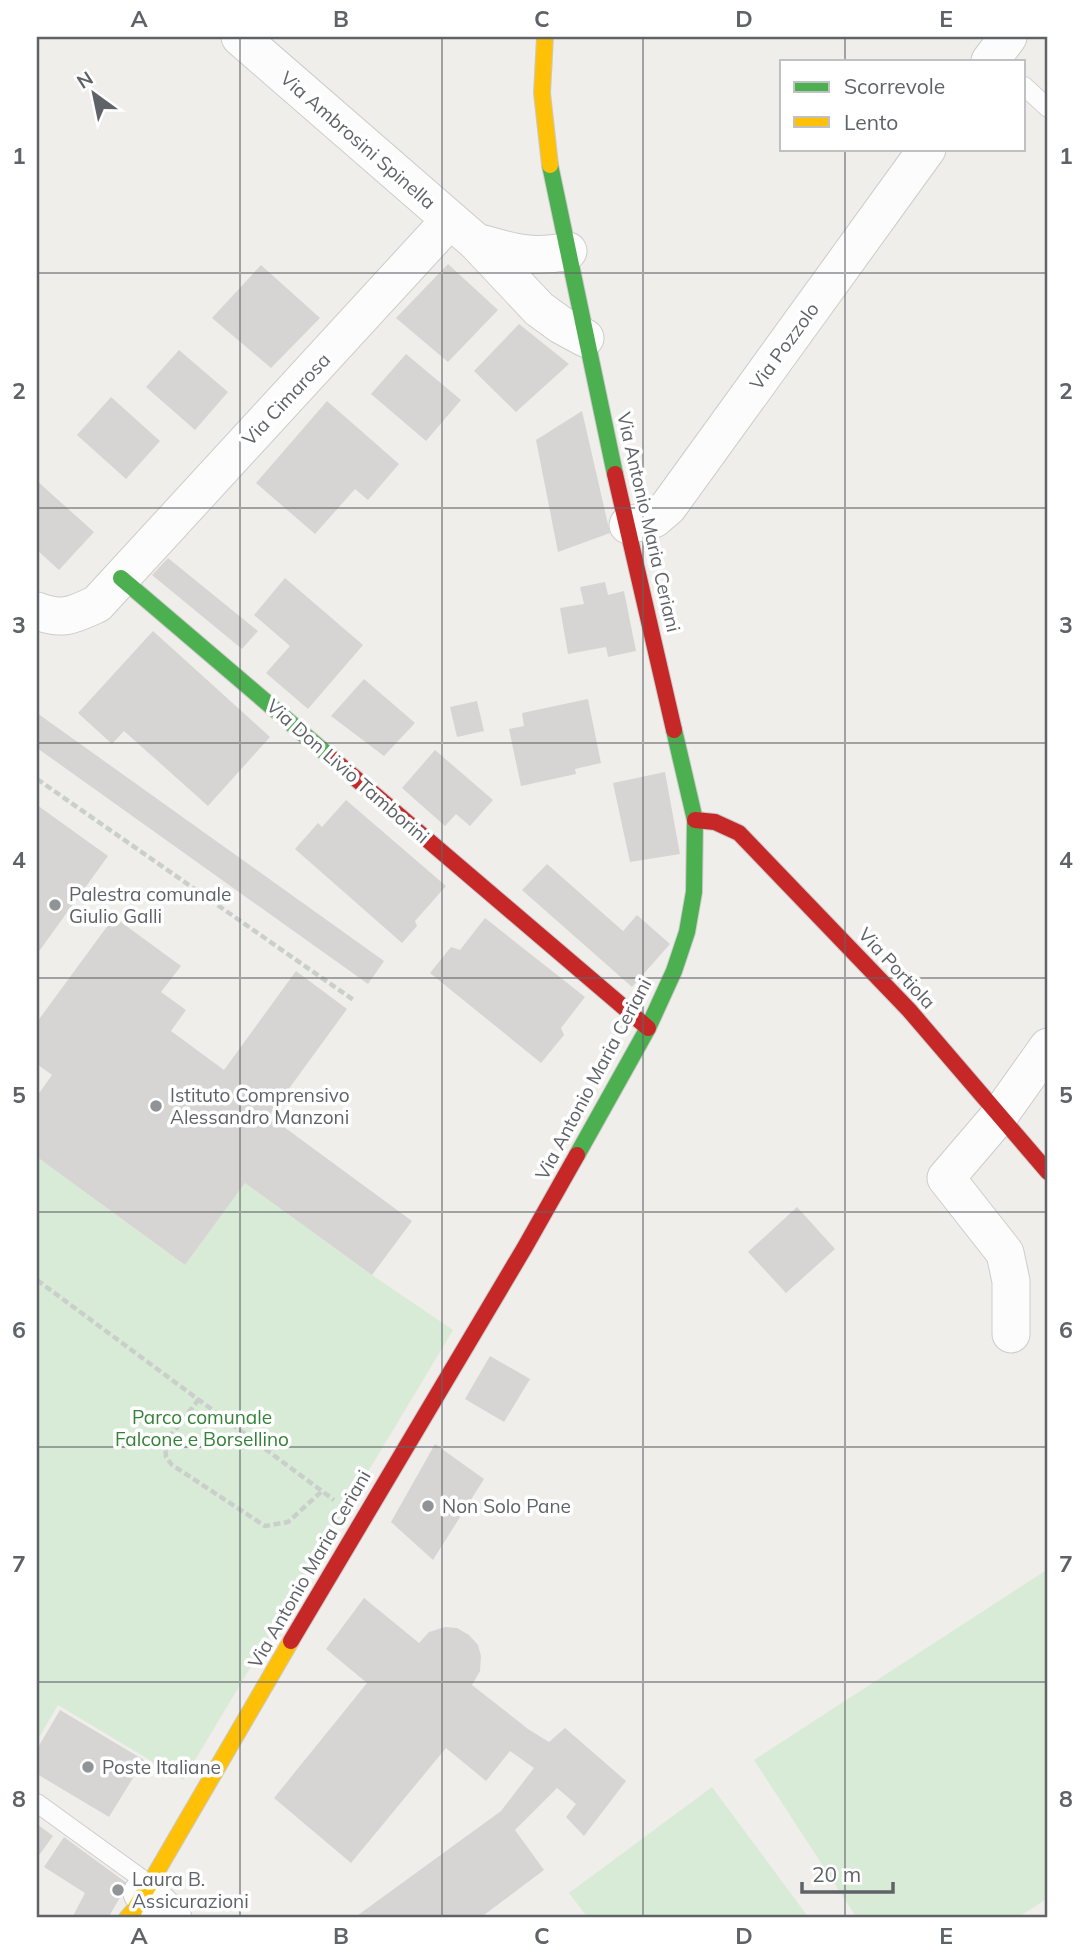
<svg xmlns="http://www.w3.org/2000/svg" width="1085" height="1955" font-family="Mulish,sans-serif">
<rect width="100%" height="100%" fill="#efeeea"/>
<path fill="#d8ebd6" d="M37,1157L185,1265L245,1183L372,1275L453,1330L183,1780L58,1705L37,1741Z
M1048,1569V1898L1017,1918H857L754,1760Z
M712,1787L809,1918H588L569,1893Z"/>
<path fill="#d6d5d3" d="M448,264L498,310L448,362L396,318Z
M261,265L320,318L271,368L212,318Z
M519,324L569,364L516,412L474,371Z
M179,350L228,392L195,430L146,387Z
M406,354L461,400L426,441L371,394Z
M111,397L160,441L126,479L77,435Z
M327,401L399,464L368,500L355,489L315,534L256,483Z
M582,411L610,533L558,552L536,440Z
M37,481L94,532L59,570L37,550Z
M168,558L258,631L242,649L152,575Z
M285,578L363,645L308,709L266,673L290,646L254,615Z
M605,582L608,595L624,591L636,651L608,657L606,647L568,654L560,608L584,604L580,587Z
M153,631L270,737L208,806L124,731L112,744L78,713Z
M364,679L415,723L384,756L331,716Z
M588,699L601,763L575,769L576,774L521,786L509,729L524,726L522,713Z
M477,701L484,731L457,737L450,707Z
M37,713L384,961L368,984L37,748Z
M435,750L493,800L470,826L456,814L445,826L402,788Z
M665,772L680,854L630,862L613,783Z
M346,800L446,886L415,921L417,926L402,943L295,849L318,823L322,827Z
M37,805L108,856L37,954Z
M547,864L623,931L637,915L670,944L632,987L522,890Z
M114,917L181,966L161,992L186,1010L171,1031L224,1070L296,971L347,1009L269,1116L412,1221L372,1275L245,1183L185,1265L37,1157V1096L52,1075L37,1064V1022Z
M485,918L585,997L561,1028L564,1035L541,1063L430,973L451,947L460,950Z
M797,1207L835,1249L786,1293L748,1252Z
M490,1356L530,1379L504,1422L465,1399Z
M435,1444L484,1479L433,1560L391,1522Z
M364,1598L419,1643L429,1632L445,1627L457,1628L469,1635L478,1645L481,1656L480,1671L472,1685L528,1729L549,1742L565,1728L626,1781L584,1836L566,1817L576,1804L557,1788L515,1830L544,1870L480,1918H354L501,1811L534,1768L510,1751L486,1781L446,1748L351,1863L274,1798L367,1683L326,1649Z
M60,1710L144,1760L109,1817L37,1774V1749Z
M37,1824L53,1836L37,1858Z
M64,1837L128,1884L108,1918H72L85,1893L44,1867Z"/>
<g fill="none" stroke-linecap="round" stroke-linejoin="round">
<g stroke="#cbcccc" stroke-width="20">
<path id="lane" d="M1024,86L1048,108
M37,1803L149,1884"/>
</g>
<g stroke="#cbcccc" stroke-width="39">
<path id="street" d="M240,37L476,242L539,309L561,325L585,338
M990,61L1008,37
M476,242C512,252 531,259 568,251
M628,525L654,519L668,507L927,149
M37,611C63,621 73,615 97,604L450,220
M1011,1334V1281L1005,1253L946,1178L999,1116L1048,1047
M142,1893L159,1904L173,1918"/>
</g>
<g stroke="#cacacb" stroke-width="18">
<path id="fast" d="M550,165L615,474
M121,578L334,760
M577,1155L648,1028L674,971L687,932L694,892L695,820L674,730"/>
</g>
<g stroke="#cacacb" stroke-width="18">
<path id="slow" d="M545,37L542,93L550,165
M127,1918L135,1909L291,1641"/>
</g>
<g stroke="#cacacb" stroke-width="18">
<path id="jam" d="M615,474L674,730
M334,760L648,1028
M695,820L715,822L739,833L909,1010L1048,1172
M291,1641L525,1247L577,1155"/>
</g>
<path stroke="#cacfcc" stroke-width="4.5" stroke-dasharray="7 3.5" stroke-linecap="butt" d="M37,779L355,1001
M37,1280L334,1500
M199,1399L165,1443L166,1457L172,1465L265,1526L288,1522L322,1491"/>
<use href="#lane" stroke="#fdfcfc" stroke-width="18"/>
<use href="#street" stroke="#fdfcfc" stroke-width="37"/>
<use href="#fast" stroke="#4caf50" stroke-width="16"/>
<use href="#slow" stroke="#ffc107" stroke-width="16"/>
<use href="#jam" stroke="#c62828" stroke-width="16"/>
</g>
<path fill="none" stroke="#5f6368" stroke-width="2" stroke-opacity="0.55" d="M240,37V1918M442,37V1918M643,37V1918M845,37V61M845,149V1918M37,273H1048M37,508H1048M37,743H1048M37,978H1048M37,1212H1048M37,1447H1048M37,1682H1048"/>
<g fill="#919496" stroke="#fff" stroke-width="2.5">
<circle cx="55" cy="905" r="7"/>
<circle cx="156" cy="1106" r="7"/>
<circle cx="428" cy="1506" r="7"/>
<circle cx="88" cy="1767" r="7"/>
<circle cx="118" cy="1890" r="7"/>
</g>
<g text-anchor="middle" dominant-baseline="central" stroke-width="7" stroke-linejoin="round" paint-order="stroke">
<g font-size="19" fill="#5f6368" stroke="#fff">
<text transform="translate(358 140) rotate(41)">Via Ambrosini Spinella</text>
<text transform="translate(784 346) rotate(-54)">Via Pozzolo</text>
<text transform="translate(286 399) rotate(-47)">Via Cimarosa</text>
<text transform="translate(649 522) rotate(77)">Via Antonio Maria Ceriani</text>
<text transform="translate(348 771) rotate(41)">Via Don Livio Tamborini</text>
<text transform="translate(897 968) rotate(47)">Via Portiola</text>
<text transform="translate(593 1079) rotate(-62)">Via Antonio Maria Ceriani</text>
<text transform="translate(309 1569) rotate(-60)">Via Antonio Maria Ceriani</text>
</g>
<g font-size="19" fill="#5f6368" stroke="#fff" text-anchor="start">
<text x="69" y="894">Palestra comunale<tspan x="69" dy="22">Giulio Galli</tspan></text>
<text x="170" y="1095">Istituto Comprensivo<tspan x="170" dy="22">Alessandro Manzoni</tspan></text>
<text x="442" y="1506">Non Solo Pane</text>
<text x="102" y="1767">Poste Italiane</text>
<text x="132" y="1879">Laura B.<tspan x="132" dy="22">Assicurazioni</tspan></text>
</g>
<g font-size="19" fill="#348238" stroke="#fff">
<text x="202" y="1417">Parco comunale<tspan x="202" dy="22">Falcone e Borsellino</tspan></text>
</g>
</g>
<rect width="1085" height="1955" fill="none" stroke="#ffffff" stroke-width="77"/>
<rect x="780" y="60" width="245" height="91" fill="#ffffff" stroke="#bfc1c3" stroke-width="2"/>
<rect x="794" y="82" width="35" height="10" fill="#4caf50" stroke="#bfc1c3" stroke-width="2"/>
<text x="844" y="94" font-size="21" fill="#5f6368">Scorrevole</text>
<rect x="794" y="117" width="35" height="10" fill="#ffc107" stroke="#bfc1c3" stroke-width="2"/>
<text x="844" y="130" font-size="21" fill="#5f6368">Lento</text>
<g transform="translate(94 94) rotate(327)" stroke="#ffffff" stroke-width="5" paint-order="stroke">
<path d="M0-5L12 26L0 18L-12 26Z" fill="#5f6368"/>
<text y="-10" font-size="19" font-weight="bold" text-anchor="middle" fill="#5f6368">N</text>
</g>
<path d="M802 1882v10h91v-10" fill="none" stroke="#5f6368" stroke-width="3.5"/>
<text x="812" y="1882" font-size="21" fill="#5f6368" stroke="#ffffff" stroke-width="5" paint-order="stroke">20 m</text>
<rect x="38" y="38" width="1008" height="1878" fill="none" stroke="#5f6368" stroke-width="2.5"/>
<g font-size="23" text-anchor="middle" font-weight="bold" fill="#5f6368">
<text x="139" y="27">A</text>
<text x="341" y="27">B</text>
<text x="542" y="27">C</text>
<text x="744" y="27">D</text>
<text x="946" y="27">E</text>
<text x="19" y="164">1</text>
<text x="1066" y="164">1</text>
<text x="19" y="399">2</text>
<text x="1066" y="399">2</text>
<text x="19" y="633">3</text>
<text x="1066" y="633">3</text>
<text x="19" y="868">4</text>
<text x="1066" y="868">4</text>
<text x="19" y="1103">5</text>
<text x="1066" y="1103">5</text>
<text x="19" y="1338">6</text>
<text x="1066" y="1338">6</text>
<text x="19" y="1572">7</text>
<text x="1066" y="1572">7</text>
<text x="19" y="1807">8</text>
<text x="1066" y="1807">8</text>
<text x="139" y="1944">A</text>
<text x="341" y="1944">B</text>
<text x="542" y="1944">C</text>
<text x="744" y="1944">D</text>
<text x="946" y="1944">E</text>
</g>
</svg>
